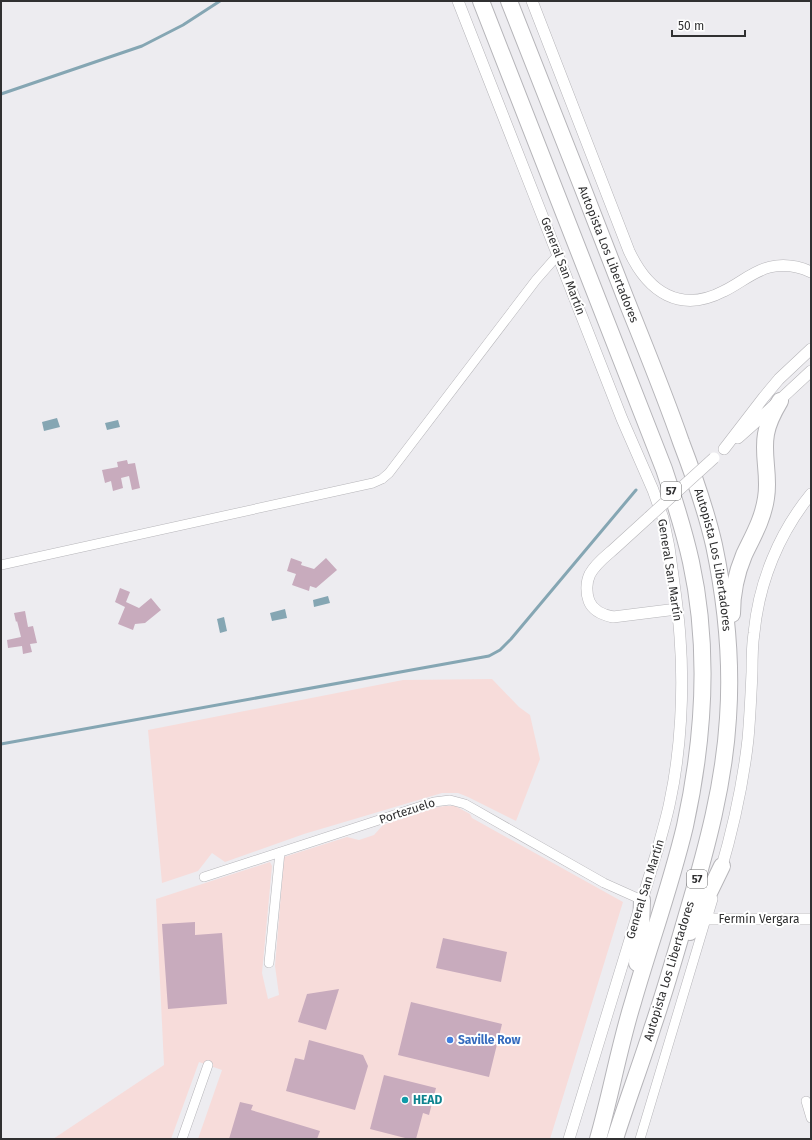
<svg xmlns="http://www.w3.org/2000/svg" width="812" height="1140" font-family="'Fira Sans',sans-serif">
<rect width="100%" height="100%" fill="#edecf0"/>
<path fill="#f7dcda" d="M492,679L519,707L530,715L540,759L516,821L468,797L458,793H442L304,834L225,862L212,853L198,871L162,883L148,730L403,680Z
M446,806H455L470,814L472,818L623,902L550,1139H198L222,1070L199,1062L171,1139H53L164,1065L156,899L270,862L272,866L262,973L268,999L279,995L275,966L284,857L347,837L359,840L374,835L383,825L438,807Z"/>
<path fill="#85a6b3" d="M57,418L60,427L44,431L42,422Z
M118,420L120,427L107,430L105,423Z
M328,596L330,603L314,607L313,600Z
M285,609L287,618L272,621L270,613Z
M224,617L227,631L220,633L217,619Z"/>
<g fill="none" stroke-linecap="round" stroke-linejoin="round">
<path stroke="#85a6b3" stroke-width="3" d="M1,94L142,46L183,25L220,1
M1,744L489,656L500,650L511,639L636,490"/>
</g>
<path fill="#c8abbd" d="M127,460L128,464L135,463L140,488L132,490L129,476L121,478L123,488L113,491L111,481L105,483L102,470L118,467L117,462Z
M291,558L302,562L301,565L314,569L326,558L337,570L316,588L310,586L309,591L292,585L296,574L287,571Z
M120,588L130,592L126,602L139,608L151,598L161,610L145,623L135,624L133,630L118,624L125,607L115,602Z
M25,611L28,627L33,626L37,643L30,644L32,652L23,654L22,646L8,648L7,640L21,637L17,621L16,622L14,613Z
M195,922V935L222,933L227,1004L168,1009L162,924Z
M443,938L507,952L501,982L436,968Z
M339,989L326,1030L298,1022L307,994Z
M411,1002L502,1024L489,1077L398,1055Z
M309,1040L363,1055L368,1066L355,1110L286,1091L295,1058L304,1060Z
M384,1075L436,1088L429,1115L423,1113L416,1139H409L370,1129Z
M240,1102L253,1105L251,1110L320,1131L317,1139H229Z"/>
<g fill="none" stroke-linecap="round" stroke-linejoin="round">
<g stroke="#b6b5b9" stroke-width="10">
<path id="minor" d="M1,565L373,483L382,479L389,473L536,280L558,255
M204,877L434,802L450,800L465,804L604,883L642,900
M269,963L280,852
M806,1101L811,1118
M182,1139L208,1065
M640,1139L706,919"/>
</g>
<g stroke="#b6b5b9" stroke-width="12">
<path id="tertiary" d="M458,1L622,419L653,490L663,518L669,547C673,577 678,607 680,637C684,689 681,750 670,801C667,817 662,832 658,848L569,1139
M532,1L629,251C648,292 680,314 724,291C739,284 753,271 770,267C784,264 798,266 811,272
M738,438L756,422L811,371
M724,449L764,397L779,379L811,349
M649,517C638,527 627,537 615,548C606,556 596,563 590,574C586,582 586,593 589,601C593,611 603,615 613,617L677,609
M720,873C733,829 743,784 748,739C750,717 751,694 752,672C752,659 752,646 754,633C759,582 779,533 811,494
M712,899L706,919H811"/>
</g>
<g stroke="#b6b5b9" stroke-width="18">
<g id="motorway">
<path d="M481,1L664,469C674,499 684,530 691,562C710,649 704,739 685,826C671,885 650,943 633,1002C619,1047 611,1094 598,1139"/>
<path id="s1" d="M509,1C548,100 587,198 625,297C644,345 664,393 681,442C694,476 706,510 714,545C726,602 732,660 728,718C724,784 707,847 688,911C677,949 666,988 653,1026C641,1064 627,1101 615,1139"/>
<path d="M732,614C732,594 736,574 744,555C753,536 763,519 766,498C770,476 762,455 766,434C768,422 774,411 780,401"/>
<path d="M690,932L722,866"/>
<path d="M637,963L641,928L642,900"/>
</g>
</g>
<use href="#minor" stroke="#fff" stroke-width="9"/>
<use href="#tertiary" stroke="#fff" stroke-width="11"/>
<use href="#motorway" stroke="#fff" stroke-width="16"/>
<g stroke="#b6b5b9" stroke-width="12" stroke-linecap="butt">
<path id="tertiary-bridge" d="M649,517L714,458"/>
</g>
<use href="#tertiary-bridge" stroke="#fff" stroke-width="11"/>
</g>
<circle fill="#3f7fe0" stroke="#fff" stroke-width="1.5" cx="450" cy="1040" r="4"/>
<circle fill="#0f9aa8" stroke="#fff" stroke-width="1.5" cx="405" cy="1100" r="4"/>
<g text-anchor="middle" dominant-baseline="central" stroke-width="4" stroke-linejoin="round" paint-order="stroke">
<g fill="#fff" stroke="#6e6e6f" stroke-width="1">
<rect x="661" y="482" width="20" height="18" rx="3"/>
<rect x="687" y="870" width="20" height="18" rx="3"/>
</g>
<g font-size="11" font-weight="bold" fill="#303031">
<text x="671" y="491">57</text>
<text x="697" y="879">57</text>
</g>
<g font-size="12" fill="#303031" stroke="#fff">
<text stroke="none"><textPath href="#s1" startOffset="272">Autopista Los Libertadores</textPath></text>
<text transform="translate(563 266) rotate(69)">General San Martín</text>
<text stroke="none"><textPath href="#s1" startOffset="596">Autopista Los Libertadores</textPath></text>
<text transform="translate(670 570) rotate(81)">General San Martín</text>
<text transform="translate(407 811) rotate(-18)">Portezuelo</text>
<text transform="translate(645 889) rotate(-73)">General San Martín</text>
<text x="759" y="919">Fermín Vergara</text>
<text transform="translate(669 971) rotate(-73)">Autopista Los Libertadores</text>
</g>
<g font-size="12" font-weight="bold" fill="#366cbe" stroke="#fff" text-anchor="start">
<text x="458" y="1040">Saville Row</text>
</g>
<g font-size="12" font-weight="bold" fill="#0d838f" stroke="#fff" text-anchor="start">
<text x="413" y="1100">HEAD</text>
</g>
</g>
<rect width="812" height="1140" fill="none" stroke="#303031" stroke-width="4"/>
<path d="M672 30v6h73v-6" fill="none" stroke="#303031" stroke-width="2"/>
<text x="678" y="30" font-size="12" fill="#303031" stroke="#ffffff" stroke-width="3" paint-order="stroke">50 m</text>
</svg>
